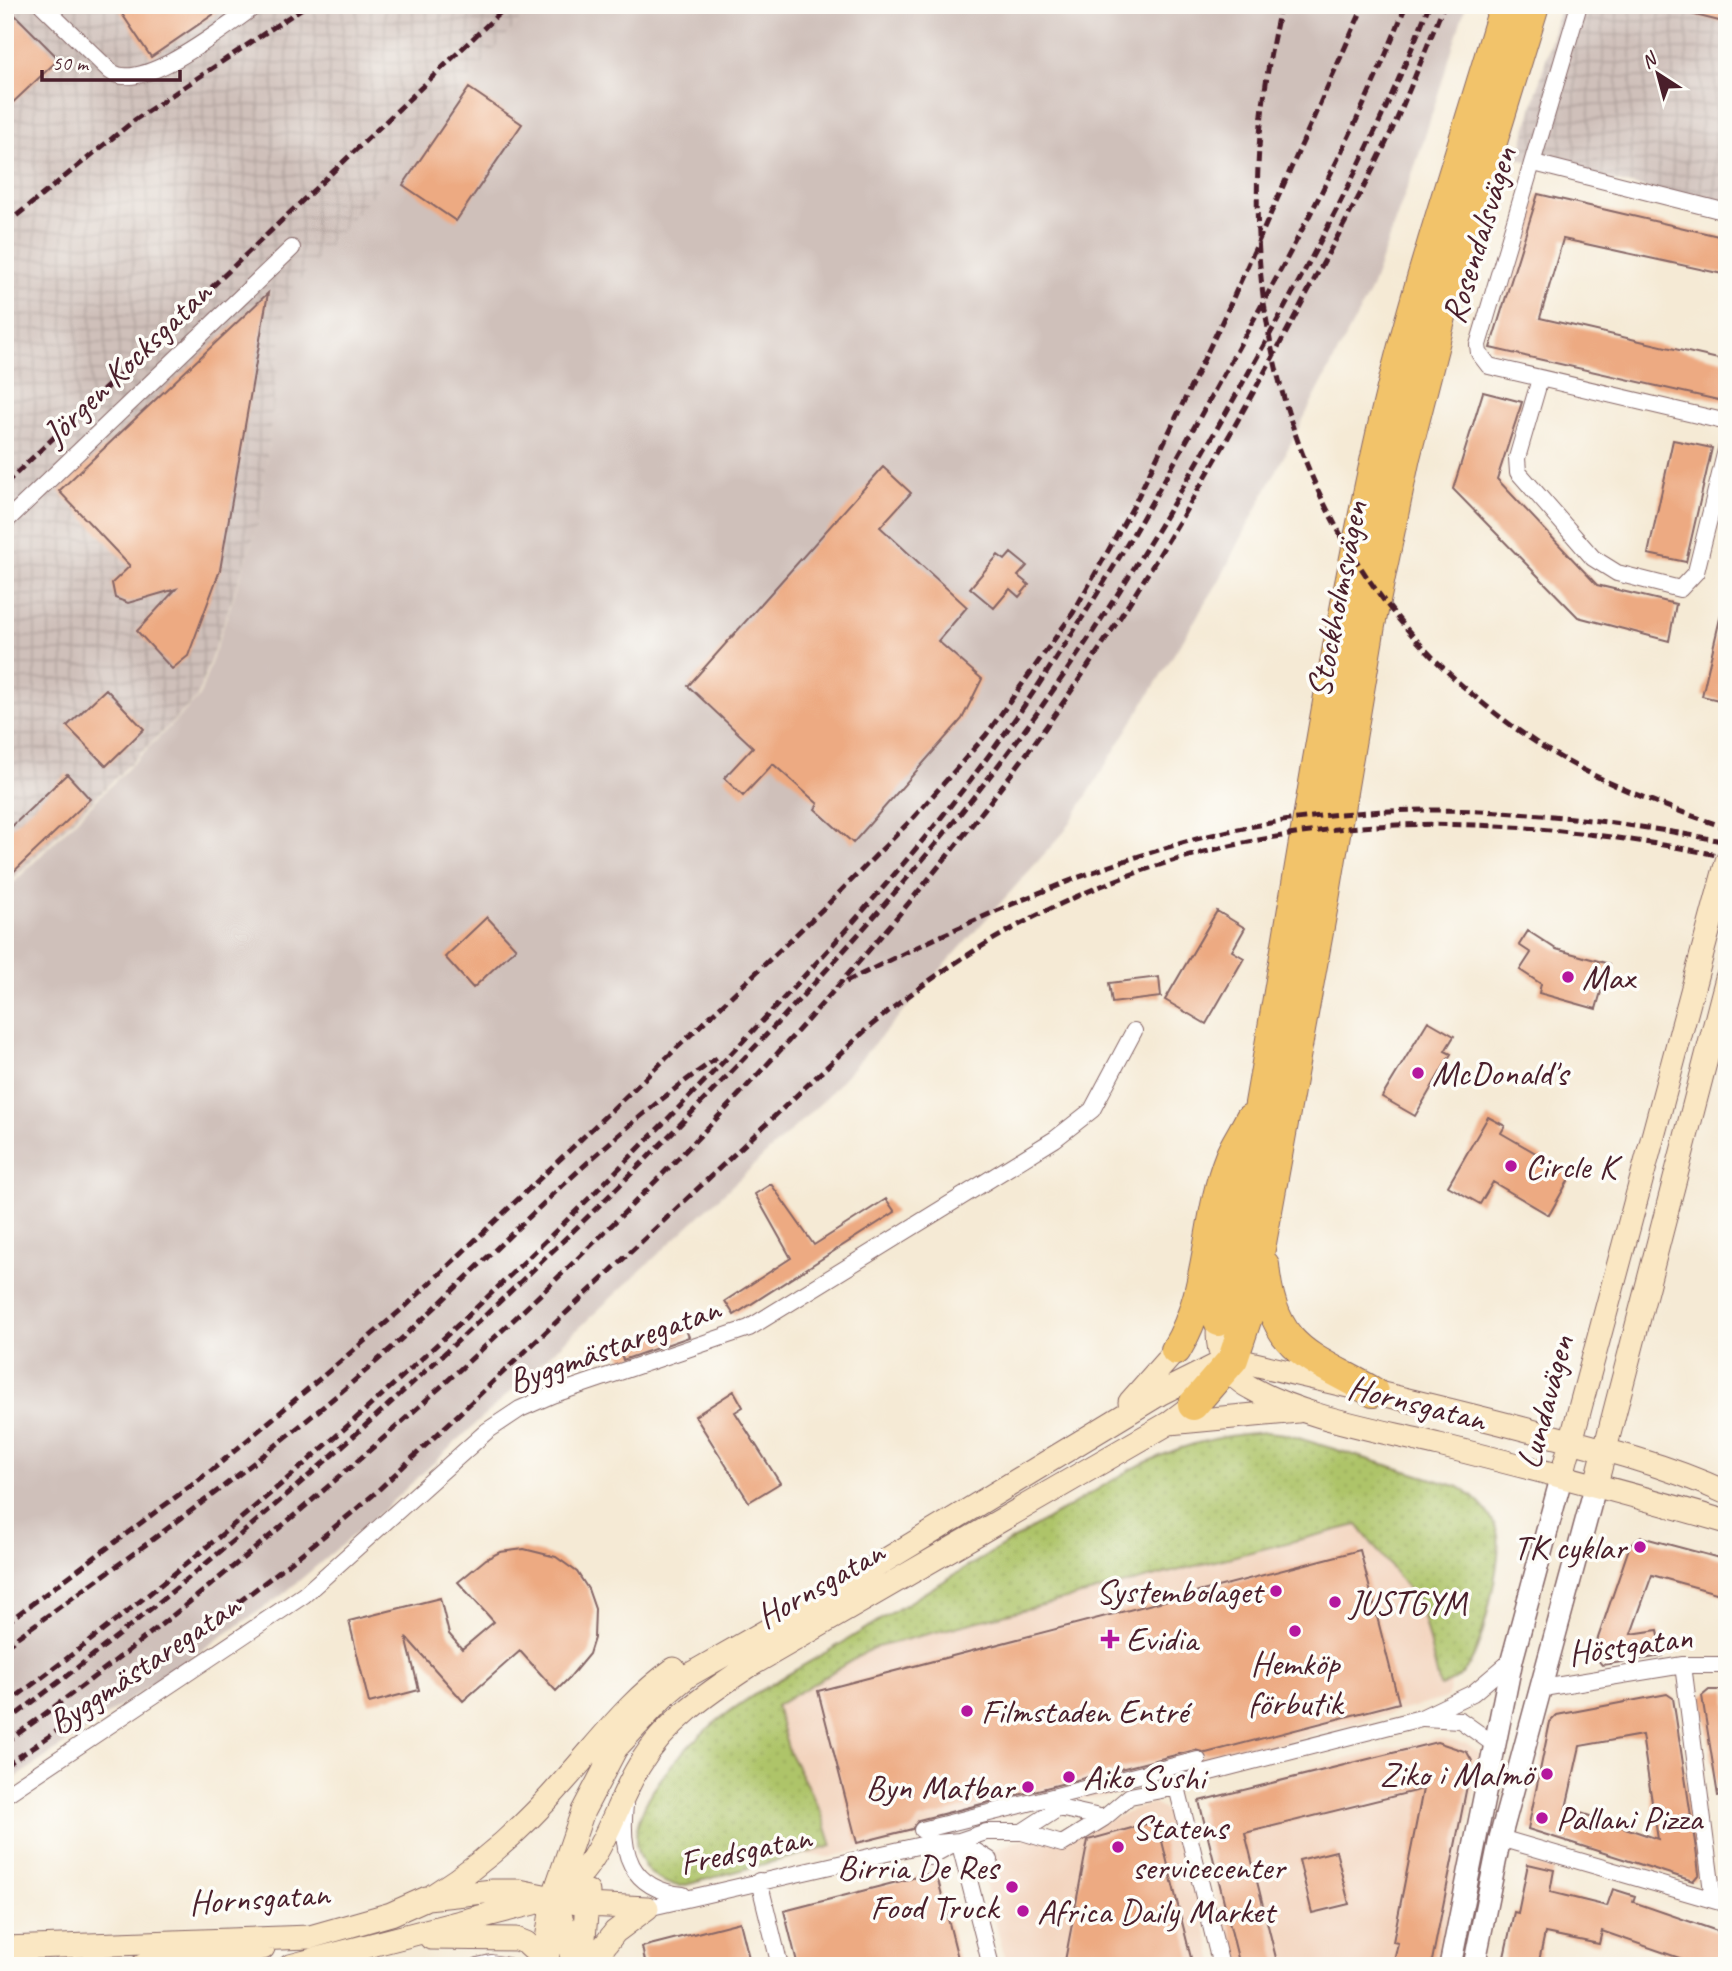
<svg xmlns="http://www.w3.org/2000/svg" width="1732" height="1971" font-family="Caveat,sans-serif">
<defs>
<pattern id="industrial-grid" width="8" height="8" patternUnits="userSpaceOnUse" patternTransform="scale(1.75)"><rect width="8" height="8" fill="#cfc0ba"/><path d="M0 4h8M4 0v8" fill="none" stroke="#b3a5a0"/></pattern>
<pattern id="park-dots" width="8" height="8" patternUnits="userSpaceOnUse" patternTransform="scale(1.75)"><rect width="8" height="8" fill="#aec469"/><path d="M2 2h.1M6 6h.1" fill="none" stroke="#97a85b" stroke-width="1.8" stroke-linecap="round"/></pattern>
</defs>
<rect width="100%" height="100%" fill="#fdfcf7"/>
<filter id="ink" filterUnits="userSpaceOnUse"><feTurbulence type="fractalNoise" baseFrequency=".0143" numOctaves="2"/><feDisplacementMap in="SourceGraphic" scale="14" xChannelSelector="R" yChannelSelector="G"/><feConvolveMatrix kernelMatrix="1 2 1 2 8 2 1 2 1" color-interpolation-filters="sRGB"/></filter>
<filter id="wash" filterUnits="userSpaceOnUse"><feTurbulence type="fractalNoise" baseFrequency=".00686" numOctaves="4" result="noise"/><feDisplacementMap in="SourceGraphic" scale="28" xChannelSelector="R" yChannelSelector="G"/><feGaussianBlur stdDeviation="1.57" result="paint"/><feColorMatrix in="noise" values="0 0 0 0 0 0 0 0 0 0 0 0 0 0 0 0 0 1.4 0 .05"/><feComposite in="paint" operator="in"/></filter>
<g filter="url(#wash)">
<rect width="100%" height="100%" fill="#f5ead5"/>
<path fill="#f3d4be" d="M1196,1448L1484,1583L1447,1698L1191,1768L1111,1796L1057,1802L990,1821L830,1857L788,1853L724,1724Z
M1435,1738L1467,1744L1480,1754L1444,1966H1234L1197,1815L1211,1791Z
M1152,1803L1178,1818L1215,1966H1007L985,1883L992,1850L1047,1831L1103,1822Z"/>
<path fill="url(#industrial-grid)" d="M5,5H533L288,295L258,526L197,698L5,887Z
M1561,5H1727V207L1518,159Z"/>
<path fill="#cfc0ba" d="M533,5H1466L1420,152L1370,291L1219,581L1065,831L823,1101L383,1510L281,1596L5,1785V891L199,697L258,526L288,294Z"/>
<path fill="url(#park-dots)" stroke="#7c724a" stroke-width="2" d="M1266,1432L1285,1434L1459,1487C1476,1498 1491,1512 1497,1532C1504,1552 1483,1640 1472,1660C1465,1674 1454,1682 1440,1687L1420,1604L1357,1525L873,1648L776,1706L789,1752L821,1812L832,1846L682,1886C661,1884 645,1874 638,1853C625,1810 681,1750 712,1725C753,1692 802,1667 847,1640C941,1582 1036,1526 1130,1470C1175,1447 1215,1435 1266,1432Z"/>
<g id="blocks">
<path fill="#edaa82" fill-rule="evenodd" d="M5,5L59,59L5,110Z
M116,5H227L151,57Z
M1680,5H1727V23L1679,11Z
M469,88L522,124L456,221L403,185Z
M1538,194L1727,238V275L1563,239L1540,318L1727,361V402L1490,348Z
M268,293L220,570L188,656L172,669L137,631L176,589L128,603L115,598L112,583L130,566L59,491Z
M1483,392L1522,402L1497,479L1597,585L1676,604L1669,641L1578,617L1453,489Z
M1673,440L1712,448L1686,562L1648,554Z
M883,467L911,493L880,527L967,607L938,641L982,679L962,719L853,843L815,809L818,804L773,764L743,796L724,778L753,747L688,686Z
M1011,553L1027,566L1018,576L1029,585L1019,597L1010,589L994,608L970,588L998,555L1005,560Z
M1721,614L1727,615V702L1702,696Z
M106,689L144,729L106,766L67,726Z
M67,774L90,799L5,880V833Z
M1217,911L1245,928L1232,951L1244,958L1206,1024L1165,1000Z
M487,917L516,948L473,988L445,957Z
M1528,931L1556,949L1609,964L1596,1009L1539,993L1541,984L1520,970L1531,953L1519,945Z
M1159,977L1161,997L1112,1003L1109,983Z
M1428,1021L1454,1036L1445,1051L1451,1054L1415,1116L1382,1097Z
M1488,1117L1505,1126L1501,1133L1572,1174L1549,1215L1493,1182L1480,1204L1448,1186Z
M771,1184L814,1245L886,1199L895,1212L734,1315L725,1301L791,1258L755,1194Z
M684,1325L689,1337L623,1360L618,1346Z
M734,1391L743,1407L735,1412L780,1483L749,1502L695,1416Z
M1641,1537L1727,1560V1596L1652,1575L1631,1634L1658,1630L1663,1656L1602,1665L1596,1658L1597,1641L1630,1545Z
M524,1549L556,1557L577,1572L588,1589L595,1609L594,1638L589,1654L569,1678L556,1691L520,1651L463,1701L406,1637L419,1690L369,1703L349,1621L440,1598L449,1634L462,1649L494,1622L458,1582L486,1559L500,1552Z
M1360,1550L1399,1703L1206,1753L1195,1750L919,1820L912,1829L857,1843L818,1691Z
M1709,1690H1727V1796H1718L1702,1696Z
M1667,1694L1673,1698L1696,1849L1699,1874L1693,1881L1528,1829L1550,1722L1557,1715ZM1642,1735L1650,1789L1658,1839L1566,1808L1580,1746Z
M1437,1742L1467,1752L1472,1761L1431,1966H1393L1398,1943L1393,1942L1423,1789L1245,1833L1278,1966H1240L1199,1801Z
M1157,1821L1193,1966H1064L1088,1840Z
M1336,1851L1349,1904L1312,1913L1299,1860Z
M1528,1864L1554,1870L1550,1892L1607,1906L1613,1889L1635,1896L1633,1902L1723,1933L1727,1936V1966H1688L1691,1962L1602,1931L1599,1944L1545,1933L1538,1966H1502L1514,1912L1518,1913Z
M936,1872L960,1966H798L784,1911Z
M740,1922L751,1966H646L642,1947Z"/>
</g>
</g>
<g filter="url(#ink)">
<use href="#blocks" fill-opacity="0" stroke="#866666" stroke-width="2"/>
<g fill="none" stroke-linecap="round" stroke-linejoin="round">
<g stroke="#866666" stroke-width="18">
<path id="minor" d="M42,5L110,71C141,96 228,24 257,5
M1579,5L1478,345L1479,353L1489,366L1727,422
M1534,163L1727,212
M1540,379L1517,458L1518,472L1593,558L1617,573L1680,589L1696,572L1727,446
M5,522L292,248
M1683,1665L1713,1899
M1543,1688L1683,1665H1727
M1423,1718L1460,1720L1495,1745
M1177,1787L1221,1966
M5,1795L304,1595L487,1431L520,1409L552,1395L749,1328L1055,1139L1092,1110L1134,1031
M625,1805C620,1852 629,1889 683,1895
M922,1830L1198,1760
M1022,1832L1062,1844L1104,1818
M1500,1838L1727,1904
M959,1841L991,1966
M959,1841L990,1860
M929,1857L953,1844
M759,1881L780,1966
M647,1908L926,1844L959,1841L986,1832H1022L1059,1808L1104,1818L1130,1796L1177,1787L1202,1774L1421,1718L1473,1693L1512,1660
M478,1966L491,1963L508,1966"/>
</g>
<g stroke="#866666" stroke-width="24">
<path id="tertiary" d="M1450,1966L1512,1660L1562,1475
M1474,1966L1500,1838L1596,1484"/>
</g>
<g stroke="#866666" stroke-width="25">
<path id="secondary" d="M1219,1321C1215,1349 1224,1374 1251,1388C1304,1418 1380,1430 1439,1445C1535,1469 1631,1494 1727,1522
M1130,1402L1176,1350
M1169,1423L1298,1411
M1562,1475L1727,861
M1596,1484L1727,978
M432,1896C482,1865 527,1824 565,1780C602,1739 628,1702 674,1669
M553,1899L565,1928L574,1966
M431,1938L516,1939L526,1943L548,1963
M5,1948L310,1937L391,1914L427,1898L493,1891H519L587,1905L647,1908
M142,1966L263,1948
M290,1966L553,1898C602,1869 611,1812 639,1766C665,1722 708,1693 749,1666L1169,1423L1193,1405
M548,1966L547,1940L553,1898L583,1811L616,1748L665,1695L689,1675L810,1606L1161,1393L1223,1362L1233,1359C1335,1383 1438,1406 1539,1433C1603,1449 1667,1465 1727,1493
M587,1966L584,1938L588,1892
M589,1966L615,1932L647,1908"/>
</g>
<g stroke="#866666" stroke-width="32">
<path id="motorway" d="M1264,1265C1272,1351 1309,1355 1373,1392
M1219,1321C1279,1031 1314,737 1378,448C1411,298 1462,152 1505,5
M1176,1350C1212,1291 1205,1220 1230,1157C1235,1144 1244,1132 1250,1119
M1193,1405L1233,1359L1248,1314L1324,899L1370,625L1405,457L1455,262L1534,5"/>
</g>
<use href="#minor" stroke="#fff" stroke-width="16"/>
<use href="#tertiary" stroke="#fff" stroke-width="21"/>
<use href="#secondary" stroke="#fae7c3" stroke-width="23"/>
<use href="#motorway" stroke="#f2c36a" stroke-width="30"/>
<path stroke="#4a1f2b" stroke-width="5" stroke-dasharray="10 5" stroke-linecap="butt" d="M1281,5C1213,289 1288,583 1543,747C1600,783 1663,806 1727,828
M5,225L136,119L307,5
M5,484L508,5
M846,982C963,923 1101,860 1229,831C1393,795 1564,810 1727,842
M5,1624L212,1470L407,1305L827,905L914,817L986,735L1073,613L1134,505L1229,307L1364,5
M5,1646C130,1557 254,1468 370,1367C486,1265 589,1147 717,1058
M5,1705C234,1536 445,1345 644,1143C768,1017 897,883 1000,740C1088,618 1161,488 1233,357C1297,242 1358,128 1406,5
M5,1723C232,1552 443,1362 644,1161C771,1033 897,899 1006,755C1102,628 1183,491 1260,352C1323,239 1383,125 1429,5
M5,1743C182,1615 348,1474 508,1325C692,1152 866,967 1018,765C1123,625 1212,470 1295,316C1325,258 1358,201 1386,143C1407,98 1425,51 1444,5
M5,1766C132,1681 257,1594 373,1495L868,1028C1127,812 1408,792 1727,857"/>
</g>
</g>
<g fill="#b5179e" stroke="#fdfcf7" stroke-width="2.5">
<circle cx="1568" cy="977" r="7"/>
<circle cx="1418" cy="1073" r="7"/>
<circle cx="1511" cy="1166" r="7"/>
<circle cx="1640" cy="1547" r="7"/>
<circle cx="1276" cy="1591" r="7"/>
<circle cx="1335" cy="1602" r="7"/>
<circle cx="1295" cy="1631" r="7"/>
<path d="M1106.5 1628.5h7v7h7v7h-7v7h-7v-7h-7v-7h7z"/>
<circle cx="967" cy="1711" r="7"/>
<circle cx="1547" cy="1774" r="7"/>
<circle cx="1069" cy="1777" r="7"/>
<circle cx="1028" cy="1787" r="7"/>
<circle cx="1542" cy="1818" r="7"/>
<circle cx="1118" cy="1847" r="7"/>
<circle cx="1012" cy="1887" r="7"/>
<circle cx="1023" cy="1911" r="7"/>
</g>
<g text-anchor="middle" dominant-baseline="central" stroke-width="7" stroke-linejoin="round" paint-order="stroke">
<g font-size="35" fill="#4a1f2b" stroke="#fdfcf7">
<text transform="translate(1479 235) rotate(-73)">Rosendalsvägen</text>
<text transform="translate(127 363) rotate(-44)">Jörgen Kocksgatan</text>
<text transform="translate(1337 599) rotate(-79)">Stockholmsvägen</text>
<text transform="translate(614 1345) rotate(-20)">Byggmästaregatan</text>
<text transform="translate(1545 1402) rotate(-75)">Lundavägen</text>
<text transform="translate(1417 1403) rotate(14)">Hornsgatan</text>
<text transform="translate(820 1584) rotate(-30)">Hornsgatan</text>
<text transform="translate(1630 1645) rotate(-8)">Höstgatan</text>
<text transform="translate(144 1664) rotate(-34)">Byggmästaregatan</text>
<text transform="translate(745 1850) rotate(-12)">Fredsgatan</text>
<text transform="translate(259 1898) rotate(-4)">Hornsgatan</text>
</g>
<g font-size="35" fill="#4a1f2b" stroke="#fdfcf7" text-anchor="start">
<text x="1582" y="977">Max</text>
<text x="1432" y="1073">McDonald's</text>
<text x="1525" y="1166">Circle K</text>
<text x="1626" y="1547" text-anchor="end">TK cyklar</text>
<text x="1262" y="1591" text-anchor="end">Systembolaget</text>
<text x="1349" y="1602">JUSTGYM</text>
<text x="1126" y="1639">Evidia</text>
<text x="1295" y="1663" text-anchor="middle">Hemköp<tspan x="1295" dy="40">förbutik</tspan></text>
<text x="981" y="1711">Filmstaden Entré</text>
<text x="1533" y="1774" text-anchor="end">Ziko i Malmö</text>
<text x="1083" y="1777">Aiko Sushi</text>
<text x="1014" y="1787" text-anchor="end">Byn Matbar</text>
<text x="1556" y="1818">Pallani Pizza</text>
<text x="1132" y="1827">Statens<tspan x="1132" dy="40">servicecenter</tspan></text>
<text x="998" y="1867" text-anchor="end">Birria De Res<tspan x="998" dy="40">Food Truck</tspan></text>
<text x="1037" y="1911">Africa Daily Market</text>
</g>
</g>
<rect width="1732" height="1971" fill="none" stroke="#fdfcf7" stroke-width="28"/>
<g transform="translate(1658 74) rotate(324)" stroke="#fdfcf7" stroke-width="5" paint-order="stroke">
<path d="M0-5L12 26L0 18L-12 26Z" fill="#4a1f2b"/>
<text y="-10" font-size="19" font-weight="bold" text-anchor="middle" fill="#4a1f2b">N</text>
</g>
<path d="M42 70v10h138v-10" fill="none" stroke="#4a1f2b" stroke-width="3.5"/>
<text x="52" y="70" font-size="21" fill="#4a1f2b" stroke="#fdfcf7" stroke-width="5" paint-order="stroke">50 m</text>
</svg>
